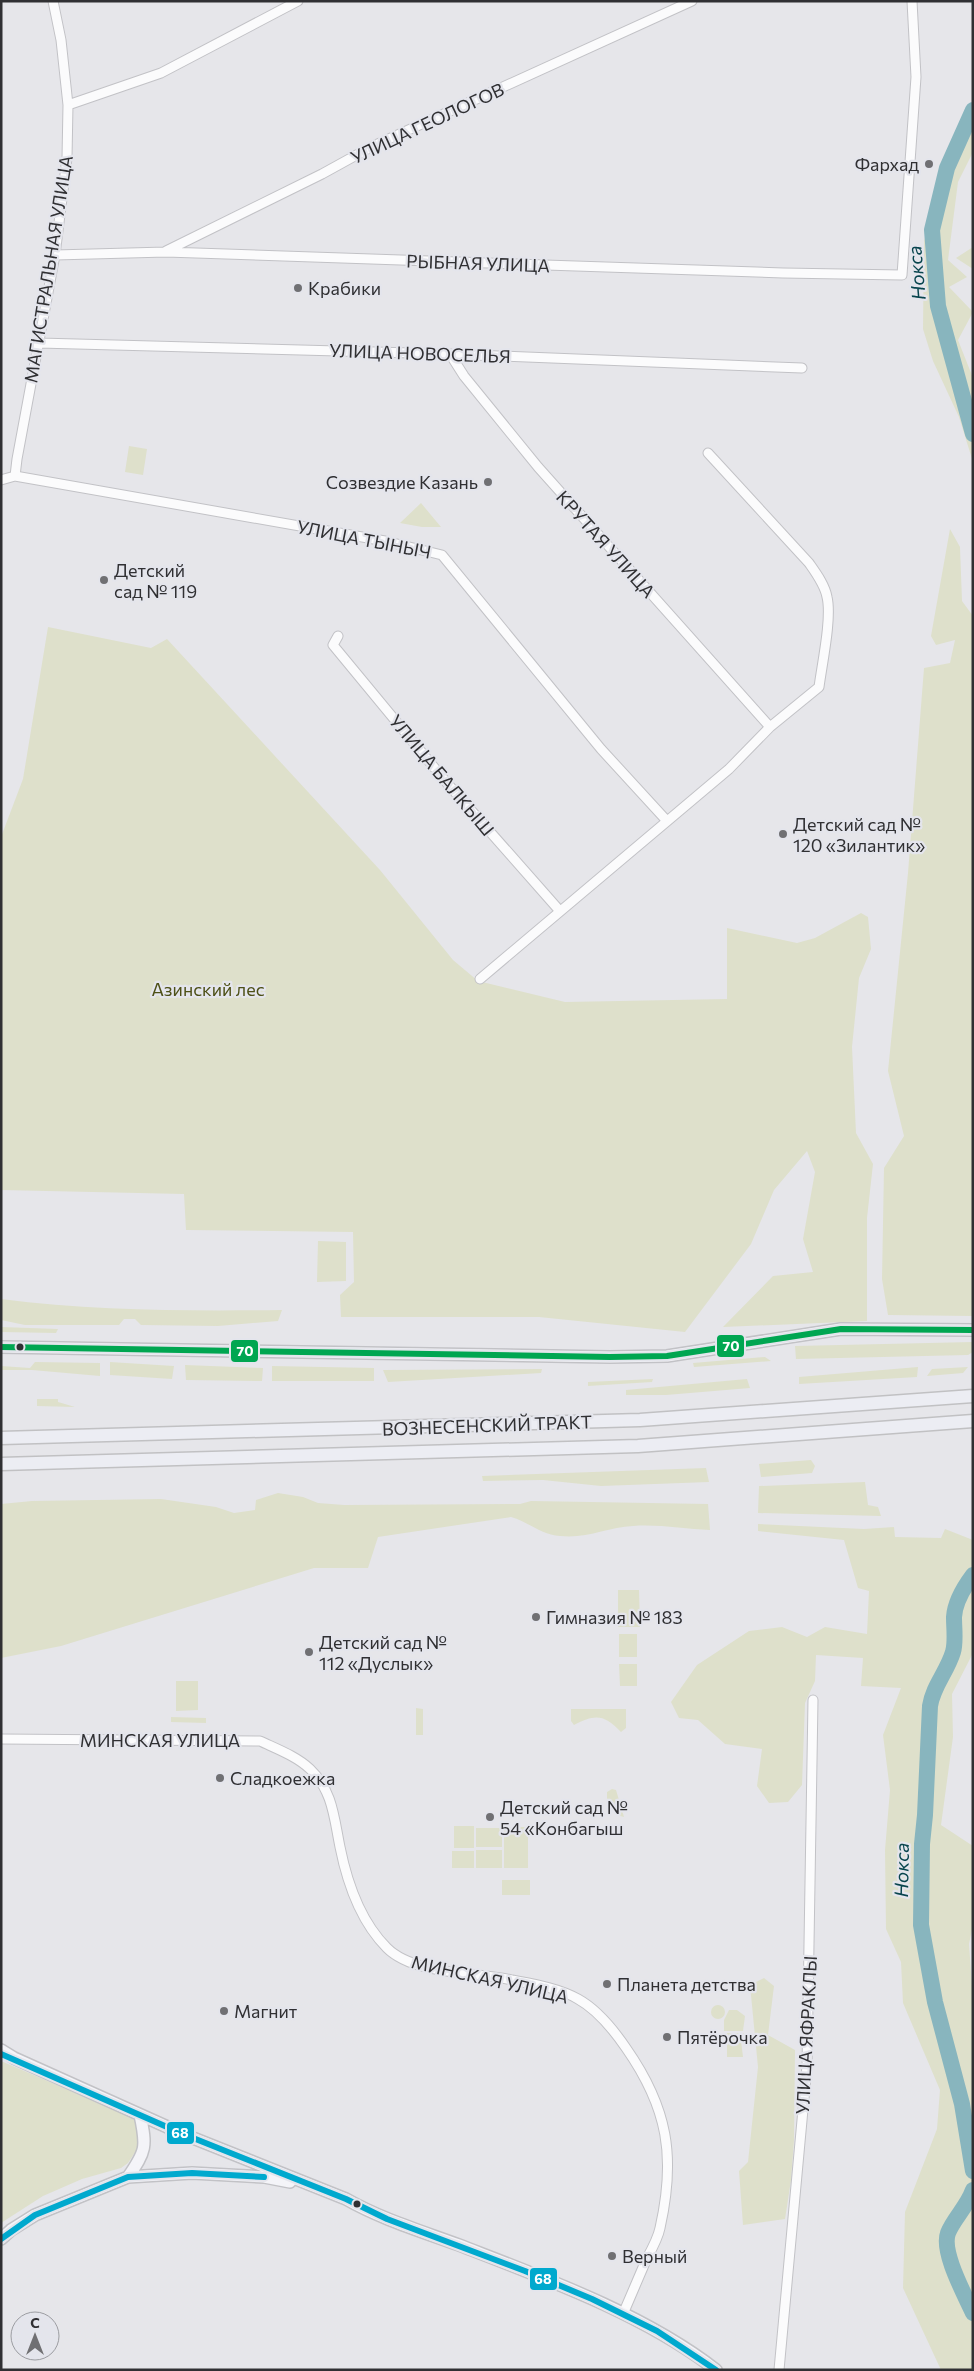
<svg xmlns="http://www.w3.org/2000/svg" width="974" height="2371" font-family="Commissioner,sans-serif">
<rect width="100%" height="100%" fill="#e6e6ea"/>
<path fill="#dee0cb" d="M973,102V152L958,182L948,260L967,277L949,287L973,312L958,340L973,378V462L959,417L933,361L923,329L924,241L944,167Z
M973,247V269L956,258Z
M129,446L147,449L143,475L125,472Z
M421,503L441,527H422L400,523Z
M950,529L960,547L962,601L973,616V1316L888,1315L882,1279L884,1168L904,1136L888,1071L908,873L924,668L950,663L955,640L936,645L931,636Z
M48,627L151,648L167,639L380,870L453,960L478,981L565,1002L727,999V928L797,943L815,938L861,913L868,917L871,949L859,978L852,1047L856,1133L873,1164L867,1218V1321L723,1327L773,1276L813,1272L803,1239L815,1172L807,1151L774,1190L751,1244L685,1332L539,1317H341L340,1295L354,1282L353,1232L186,1230L184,1194L1,1190V837L23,779Z
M318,1241L346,1242V1281L317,1282Z
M1,1299C94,1311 189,1311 282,1310L278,1321L218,1326L141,1325L135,1319H124L119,1325H25L1,1320Z
M1,1327L58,1329L56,1333L1,1332Z
M973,1342V1352L968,1355L796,1359L795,1346Z
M765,1357L771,1361L694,1367L693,1363Z
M35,1362L100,1363V1376L32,1370H1V1366L30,1368Z
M110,1362L174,1366L172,1379L110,1375Z
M185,1365L263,1368L262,1381L186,1380Z
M272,1366L374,1368V1381H272Z
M918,1367L917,1377L799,1384V1377Z
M968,1367L963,1373L927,1376L932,1369Z
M542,1369L541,1373L388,1382L383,1370Z
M653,1379L652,1382L588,1386V1382Z
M747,1379L750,1388L666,1395H626V1390Z
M37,1399H58V1402L75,1407L37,1406Z
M811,1460L815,1466L812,1473L761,1477L759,1464Z
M706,1468L709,1482L601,1486L543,1480L483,1481L482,1476Z
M865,1482L868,1505L878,1507L881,1516L758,1513L759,1486Z
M278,1493L303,1497L318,1503L344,1505L520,1504L531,1501L708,1504L710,1530C685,1529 658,1524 633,1526C608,1527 587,1539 560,1536C541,1535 529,1522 511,1517L378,1537L368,1568H314L61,1646L1,1658V1504L32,1501L161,1499L216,1507L234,1513L255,1510L256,1500Z
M758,1524L864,1529L894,1527L895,1537L941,1538L945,1529L973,1540V1653L952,1694L953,1737L941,1825L973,1846V1925L969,1944L973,2000V2370H941L903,2288L905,2212L937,2129L940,2090L903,2003L901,1962L886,1929L885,1850L890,1790L883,1735L901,1688L861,1686L863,1658L816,1655L815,1681L805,1703L802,1785L788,1802L769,1803L757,1786L762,1749L725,1744L698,1720L679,1718L671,1702L697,1665L749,1631L782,1627L807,1637L825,1627L867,1634L869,1591L858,1588L844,1540L758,1531Z
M618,1590H639L640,1627H618Z
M619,1634H637V1657H619Z
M619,1664H637V1686H620Z
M176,1681H198V1710L176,1711Z
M416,1708L423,1709V1735H416Z
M571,1709H626V1728L621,1732C604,1714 595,1714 574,1725L571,1721Z
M171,1717L206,1718V1723L171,1722Z
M612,1789L616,1790L624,1817L617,1815L607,1798V1792Z
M454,1826H474V1848H454Z
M504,1827H528V1868H504Z
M476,1828H502V1847H476Z
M476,1850H502V1868H476Z
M452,1851H474V1868H452Z
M502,1880H530V1895H502Z
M764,1978L774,1986L768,2035L795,2050L794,2140L791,2180L785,2219L743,2225L739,2171L748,2162L758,2067L750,1985Z
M711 2012a7 7 0 1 1 14 0a7 7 0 1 1-14 0Z
M729,2010H737L745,2016L743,2031H724V2020Z
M727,2033H744L741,2041L743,2057H727Z
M1,2061L131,2117L137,2123L141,2143L128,2163L121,2168L82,2179L43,2196L1,2223Z"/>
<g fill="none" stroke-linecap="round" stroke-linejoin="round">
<path stroke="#88b5be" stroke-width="16" d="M973,110L947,168L932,230L938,306L973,434
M973,1575C964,1587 955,1601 954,1617C954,1629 956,1642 953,1652C947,1672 933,1686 930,1706L925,1815L922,1844L921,1925L935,2002L962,2104L973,2171
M973,2190C967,2207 954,2218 948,2233C941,2252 965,2295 973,2313"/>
<g stroke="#c2c2c6" stroke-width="11">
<path id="street" d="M68,105L161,73L298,1
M166,251L322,174L371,147L692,1
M55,255L166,252L783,273L902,275L916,77L912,1
M39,343L450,354L802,368
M450,354L464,376L538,467L770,727
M15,476L17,459L55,255L67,158L68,105L61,40L53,1
M1,480L15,476L385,541L442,555L601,749L667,821
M338,636L333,645L447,783L559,910
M480,979L729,769L770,727L819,687C822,664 832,618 827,597C825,585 816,573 809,563L708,453
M1,1739L260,1741C277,1749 296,1756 310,1769C333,1791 334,1818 340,1847C347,1882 361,1922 387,1948C414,1975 476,1972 512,1980C533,1984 559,1988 578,1999C598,2010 613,2029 626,2048C668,2108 676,2157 660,2228C658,2238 652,2249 647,2258C639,2277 631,2295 623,2314
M779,2370L807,2066L813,1700"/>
</g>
<g stroke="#c2c2c6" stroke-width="14">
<path id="secondary" d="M1,1347L610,1357L667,1356L841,1329L973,1330
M1,2050L14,2058L183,2134L346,2199C381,2219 421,2231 459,2245C544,2278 644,2314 716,2370
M128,2177C146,2151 147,2147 140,2115
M1,2239L11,2230L35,2215L128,2177L192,2173L264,2177L290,2182"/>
</g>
<g stroke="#c1c1c3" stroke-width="15">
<path id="primary" d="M1,1438L640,1420L973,1396
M1,1464L638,1446L973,1421"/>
</g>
<use href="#street" stroke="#fbfbfc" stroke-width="9"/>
<use href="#secondary" stroke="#f4f4f8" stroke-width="11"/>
<use href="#primary" stroke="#ecedf3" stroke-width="12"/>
<g stroke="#e4e5ec" stroke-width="10">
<path id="bus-1" d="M1,2054L183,2134L346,2199L387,2219L525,2271L592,2299L657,2331L716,2370
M1,2239L35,2215L128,2177L192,2173L264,2177"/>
</g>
<g stroke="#e4e5ec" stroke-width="10">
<path id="bus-2" d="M1,1347L610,1357L667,1356L841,1329L973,1330"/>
</g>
<use href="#bus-1" stroke="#00a9ce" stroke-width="6"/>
<use href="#bus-2" stroke="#00a651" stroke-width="6"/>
</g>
<g fill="#707073" stroke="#e4e5ec" stroke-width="2">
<circle cx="929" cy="164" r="5"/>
<circle cx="298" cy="288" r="5"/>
<circle cx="488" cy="482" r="5"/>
<circle cx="104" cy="580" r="5"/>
<circle cx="783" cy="834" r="5"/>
<circle cx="536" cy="1617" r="5"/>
<circle cx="309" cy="1652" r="5"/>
<circle cx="220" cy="1778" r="5"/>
<circle cx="490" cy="1817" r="5"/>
<circle cx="607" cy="1984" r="5"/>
<circle cx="224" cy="2011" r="5"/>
<circle cx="667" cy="2037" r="5"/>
<circle cx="612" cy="2256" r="5"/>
</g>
<g fill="#303033" stroke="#e4e5ec" stroke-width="2">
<circle cx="20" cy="1347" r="4.5"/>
<circle cx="357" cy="2204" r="4.5"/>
</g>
<g text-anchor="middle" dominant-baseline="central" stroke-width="4.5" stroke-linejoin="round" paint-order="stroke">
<g font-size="18" fill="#303033" stroke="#e4e5ec">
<text transform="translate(427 123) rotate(-25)">УЛИЦА ГЕОЛОГОВ</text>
<text transform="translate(478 263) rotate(2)">РЫБНАЯ УЛИЦА</text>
<text transform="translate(48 269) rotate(-81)">МАГИСТРАЛЬНАЯ УЛИЦА</text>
<text transform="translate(420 353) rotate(2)">УЛИЦА НОВОСЕЛЬЯ</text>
<text transform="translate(364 539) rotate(11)">УЛИЦА ТЫНЫЧ</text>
<text transform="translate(606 544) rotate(48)">КРУТАЯ УЛИЦА</text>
<text transform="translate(442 775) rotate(50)">УЛИЦА БАЛКЫШ</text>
<text transform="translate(487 1425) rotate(-2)">ВОЗНЕСЕНСКИЙ ТРАКТ</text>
<text x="160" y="1740">МИНСКАЯ УЛИЦА</text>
<text transform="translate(490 1979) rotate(13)">МИНСКАЯ УЛИЦА</text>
<text transform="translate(806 2035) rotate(-87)">УЛИЦА ЯФРАКЛЫ</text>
</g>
<g font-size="18" fill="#303033" stroke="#e4e5ec" text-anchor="start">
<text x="919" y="164" text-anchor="end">Фархад</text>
<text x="308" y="288">Крабики</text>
<text x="478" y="482" text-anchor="end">Созвездие Казань</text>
<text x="114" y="570">Детский<tspan x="114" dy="21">сад № 119</tspan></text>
<text x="793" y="824">Детский сад №<tspan x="793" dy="21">120 «Зилантик»</tspan></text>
<text x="546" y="1617">Гимназия № 183</text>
<text x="319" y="1642">Детский сад №<tspan x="319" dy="21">112 «Дуслык»</tspan></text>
<text x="230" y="1778">Сладкоежка</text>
<text x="500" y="1807">Детский сад №<tspan x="500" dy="21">54 «Конбагыш</tspan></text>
<text x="617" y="1984">Планета детства</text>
<text x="234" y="2011">Магнит</text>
<text x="677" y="2037">Пятёрочка</text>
<text x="622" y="2256">Верный</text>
</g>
<g font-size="18" fill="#4d5017" stroke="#e4e5ec">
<text x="208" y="989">Азинский лес</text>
</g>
<g font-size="19" font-style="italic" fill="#08454e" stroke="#e4e5ec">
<text transform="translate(916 273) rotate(-95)">Нокса</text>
<text transform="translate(901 1870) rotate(-89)">Нокса</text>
</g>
</g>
<g stroke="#e4e5ec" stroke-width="2">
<rect x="716" y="1334" width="29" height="24" rx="5" fill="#00a651"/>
<rect x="230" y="1339" width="29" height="24" rx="5" fill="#00a651"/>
<rect x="166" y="2121" width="29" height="24" rx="5" fill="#00a9ce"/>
<rect x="529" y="2267" width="29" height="24" rx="5" fill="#00a9ce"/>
</g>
<g font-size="14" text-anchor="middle" font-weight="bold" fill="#fff">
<text x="731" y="1351">70</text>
<text x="245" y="1356">70</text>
<text x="180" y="2138">68</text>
<text x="543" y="2284">68</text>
</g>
<rect width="974" height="2371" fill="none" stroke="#303033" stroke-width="5"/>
<g transform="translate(35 2336)"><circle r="24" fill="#e4e5ec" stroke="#9c9da2"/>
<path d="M0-4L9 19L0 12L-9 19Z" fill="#707073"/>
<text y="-8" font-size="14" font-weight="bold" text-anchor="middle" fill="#303033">С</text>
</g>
</svg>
